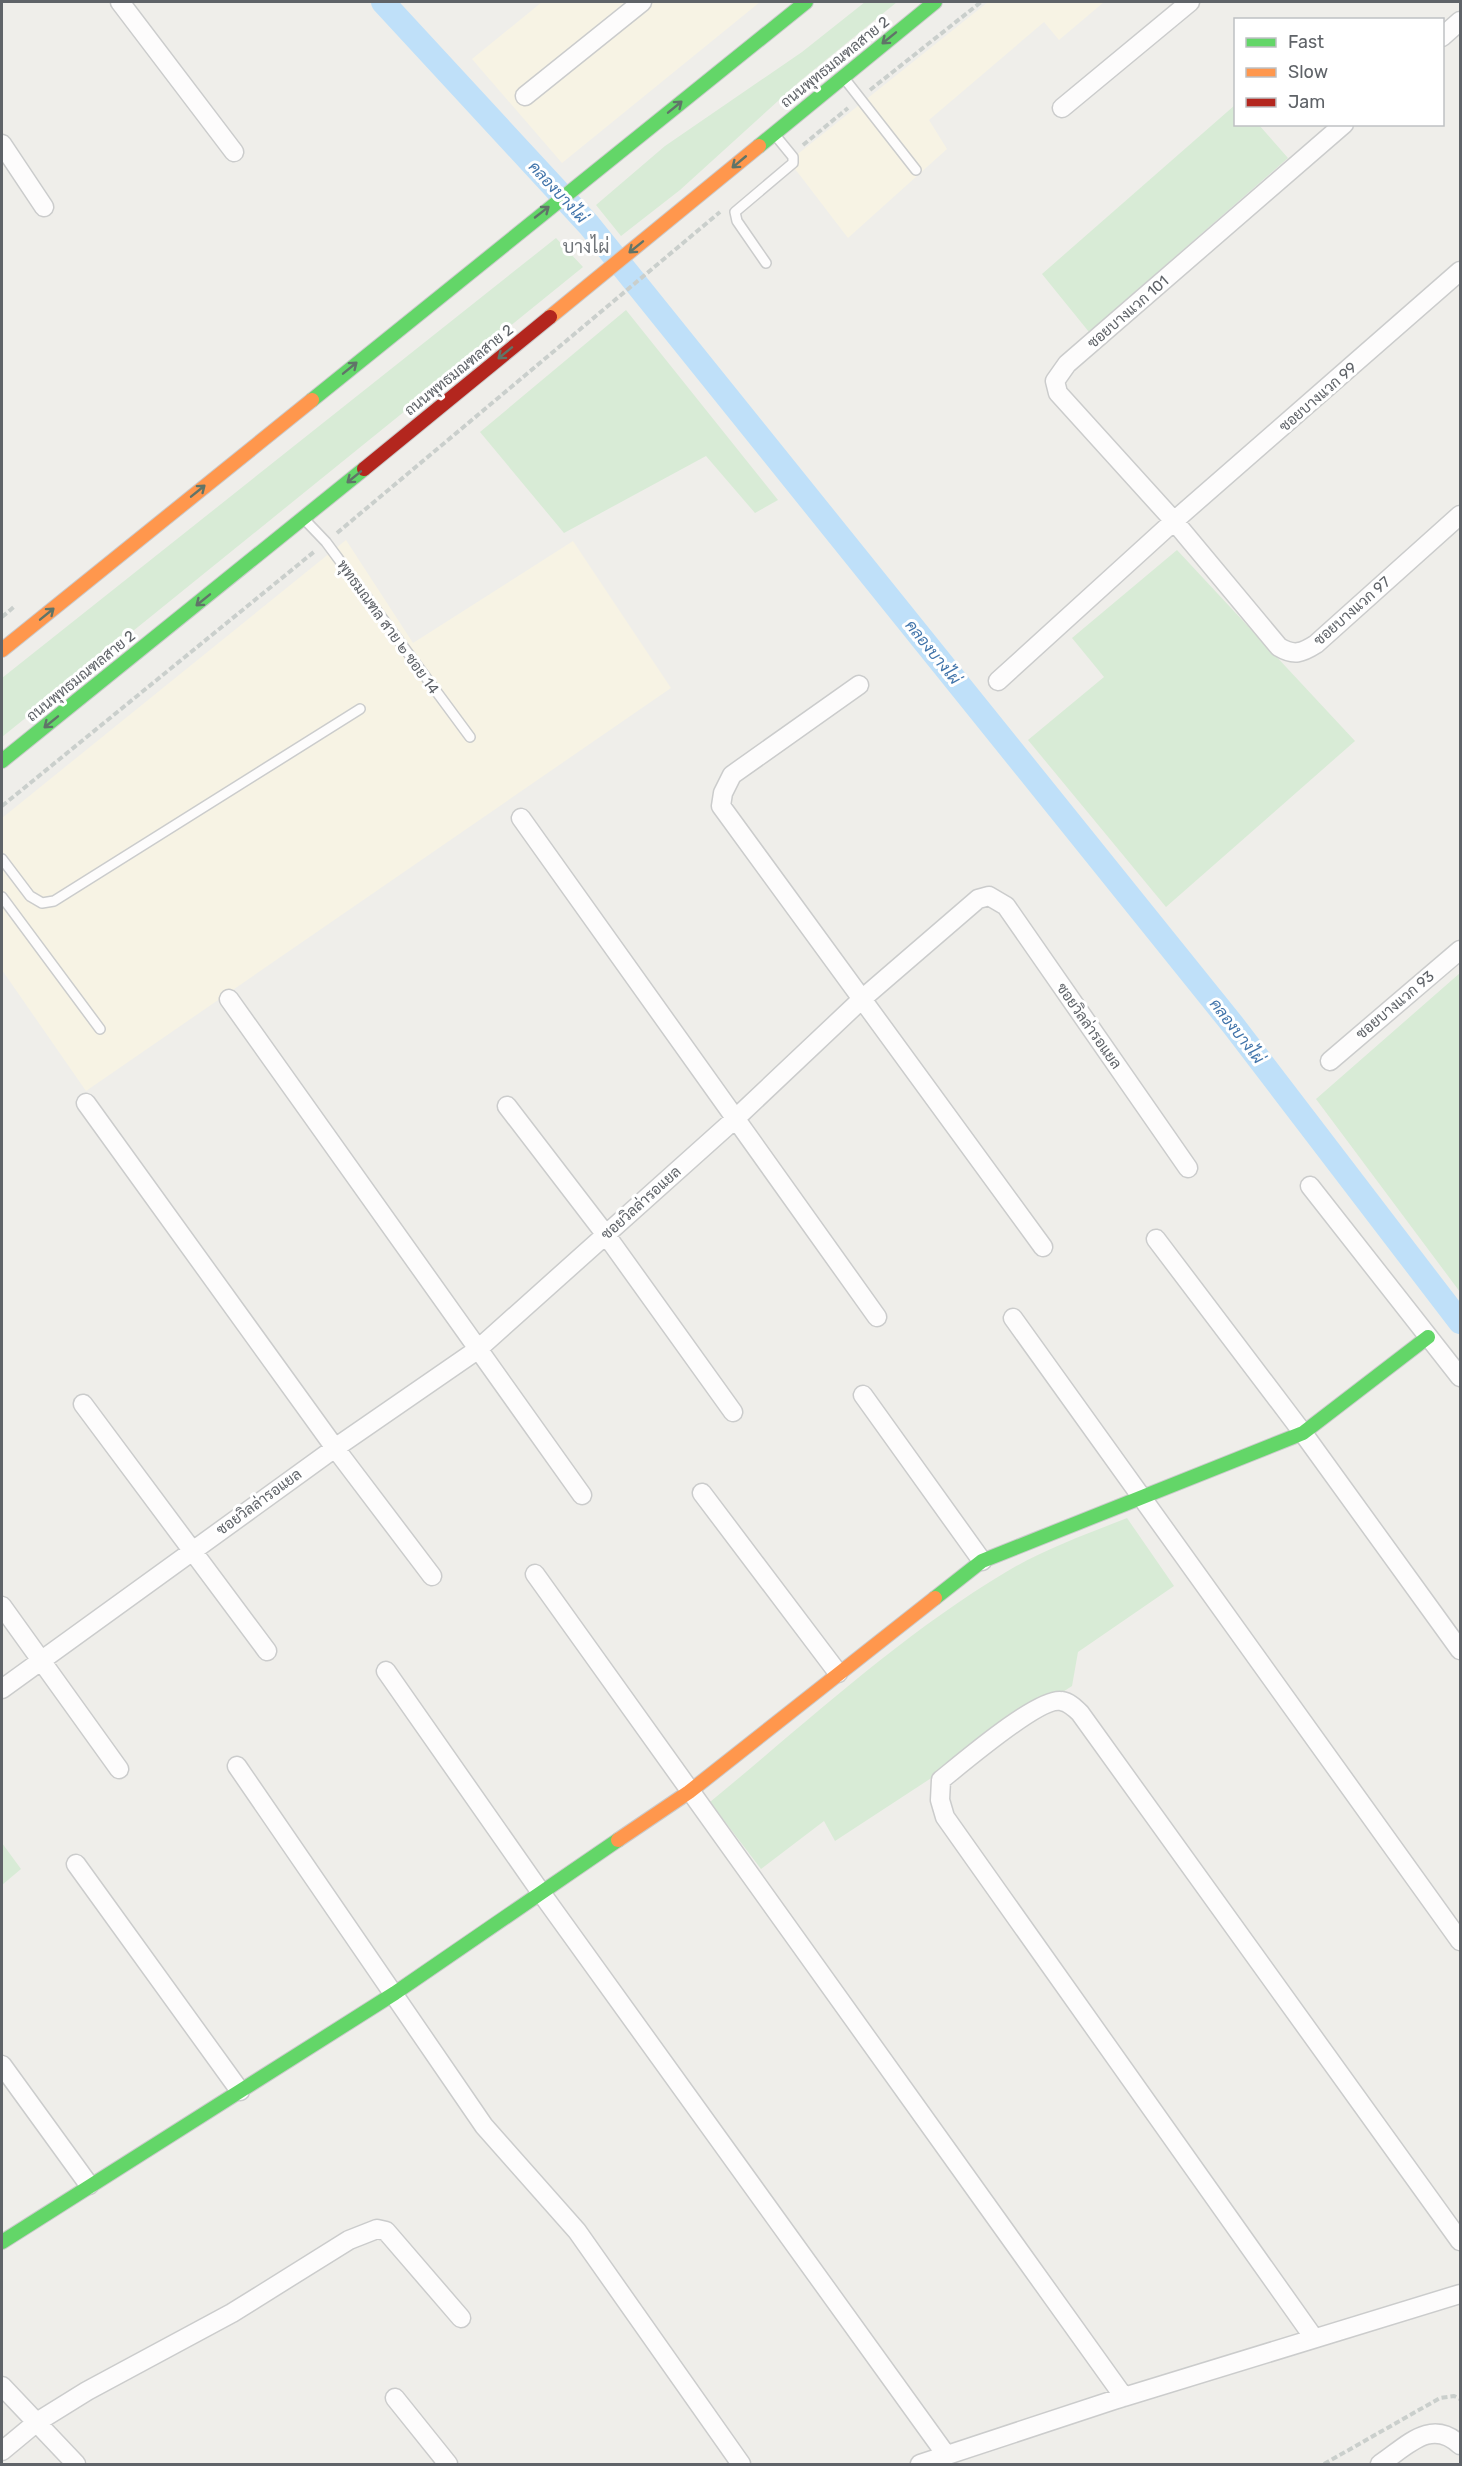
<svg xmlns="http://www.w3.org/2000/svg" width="1462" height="2466" font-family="Rubik,Sarabun,sans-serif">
<rect width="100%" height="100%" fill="#efeeea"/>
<path fill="#f7f3e4" d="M542,2H760L562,163L472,59Z
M988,2H1104L1059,40L1044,22L929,120L947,149L848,238L789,161Z
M346,540L413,643L573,541L671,688L86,1091L2,970V818Z"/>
<path fill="#d8ebd6" d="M865,2H897L800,81L680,190L621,236L596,205L665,146L802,52Z
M1235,105L1236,124L1259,125L1288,158L1089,332L1042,274Z
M556,238L583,267L2,737V678Z
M626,310L778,500L755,513L706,456L564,533L480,432Z
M1177,550L1355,741L1166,907L1028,740L1104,677L1072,638Z
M1460,973V1292L1316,1099Z
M1127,1518L1174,1586L1078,1652L1072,1686L835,1841L824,1821L761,1869L710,1802C806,1723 899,1636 1006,1572C1044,1549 1087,1534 1127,1518Z
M2,1843L21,1869L2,1885Z"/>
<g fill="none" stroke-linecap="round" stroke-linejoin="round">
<path stroke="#bfe0f9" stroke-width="24" d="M383,2L589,225L1233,1025L1460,1322"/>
<g stroke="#cbcccc" stroke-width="12">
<path id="lane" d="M844,78L916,170
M766,263L737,221L735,212L793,163V157L775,135
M305,520L326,542L470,737
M2,859L30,896L42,903L54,901L360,709
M2,897L100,1029"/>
</g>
<g stroke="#cbcccc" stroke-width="21">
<path id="street" d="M120,2L234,152
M1442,37L1460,21
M525,96L642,2
M1062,108L1190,2
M1344,124L1067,364L1055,381L1058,393L1174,521L1279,647C1294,656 1302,653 1316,644L1460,515
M2,144L44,207
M998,681L1174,521L1460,271
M859,685L732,775L723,793L721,806L1043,1247
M521,818L877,1317
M229,999L582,1495
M1330,1061L1460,950
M86,1103L335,1448L432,1576
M507,1106L606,1235L733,1412
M1310,1186L1460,1377
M1156,1239L1303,1433L1460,1650
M1013,1318L1460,1941
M863,1395L982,1561
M83,1404L267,1651
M702,1493L838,1673
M535,1574L1124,2397
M2,1606L119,1769
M386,1671L542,1894L947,2456
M2,1689L335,1448L477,1350L735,1119L862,999L978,899L989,896L1006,906L1188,1168
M237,1766L484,2126L577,2231L741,2464
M76,1864L240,2091
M2,2065L89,2185
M1314,2338L945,1817L940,1800L941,1780C961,1764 1039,1697 1061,1701C1069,1702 1075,1708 1080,1713L1460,2241
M2,2386L76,2464
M395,2398L448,2464
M2,2451L37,2422L87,2391L232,2313L349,2240L377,2229L386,2231L461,2318
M920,2464L1114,2400L1460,2294
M1380,2464C1406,2447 1431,2417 1460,2445"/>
</g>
<g stroke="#cacacb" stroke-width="16">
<path id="fast" d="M759,146L935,2
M312,400L806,2
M2,761L364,469
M935,1598L982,1561L1303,1433L1428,1337
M2,2242L395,1993L618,1840"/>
</g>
<g stroke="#cacacb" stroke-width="16">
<path id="slow" d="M550,317L759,146
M2,650L312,400
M618,1840L689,1792L935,1598"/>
</g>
<g stroke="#cacacb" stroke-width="16">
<path id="jam" d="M364,469L550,317"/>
</g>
<path stroke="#cacfcc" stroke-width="4" stroke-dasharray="6 3" stroke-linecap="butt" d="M870,90L981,2
M803,145L848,108
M337,533L720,212
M2,617L15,606
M2,806L315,551
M1324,2464L1440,2398L1454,2396L1460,2399"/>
<use href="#lane" stroke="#fdfcfc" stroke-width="9"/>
<use href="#street" stroke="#fdfcfc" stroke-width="18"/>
<use href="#fast" stroke="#63d668" stroke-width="14"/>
<use href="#slow" stroke="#ff974d" stroke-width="14"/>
<use href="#jam" stroke="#b3261e" stroke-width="14"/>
</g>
<defs><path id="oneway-shaft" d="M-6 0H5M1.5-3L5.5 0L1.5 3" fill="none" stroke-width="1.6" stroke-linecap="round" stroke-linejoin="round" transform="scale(1.5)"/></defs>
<g stroke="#607468">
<use href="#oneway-shaft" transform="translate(889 38) rotate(141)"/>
<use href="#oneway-shaft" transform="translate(675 107) rotate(-39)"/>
<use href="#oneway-shaft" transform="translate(739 162) rotate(140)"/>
<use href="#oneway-shaft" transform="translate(542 212) rotate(-38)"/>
<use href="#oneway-shaft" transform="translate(636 247) rotate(141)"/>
<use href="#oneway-shaft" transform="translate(505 353) rotate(141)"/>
<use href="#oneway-shaft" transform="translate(350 368) rotate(-39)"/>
<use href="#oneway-shaft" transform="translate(354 477) rotate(141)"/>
<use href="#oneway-shaft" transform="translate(198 491) rotate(-39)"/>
<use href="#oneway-shaft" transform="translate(203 600) rotate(141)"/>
<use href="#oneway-shaft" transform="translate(47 614) rotate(-39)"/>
<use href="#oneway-shaft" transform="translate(51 722) rotate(141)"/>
</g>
<g text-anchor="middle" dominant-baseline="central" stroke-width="6" stroke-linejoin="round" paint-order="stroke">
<g font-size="15" fill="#5f6368" stroke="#fff">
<text transform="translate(835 62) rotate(-39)">ถนนพุทธมณฑลสาย 2</text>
<text transform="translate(1128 312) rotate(-41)">ซอยบางแวก 101</text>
<text transform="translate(459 370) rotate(-39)">ถนนพุทธมณฑลสาย 2</text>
<text transform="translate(1318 397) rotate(-41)">ซอยบางแวก 99</text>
<text transform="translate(1352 611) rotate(-41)">ซอยบางแวก 97</text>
<text transform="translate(388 627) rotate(54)">พุทธมณฑล สาย ๒ ซอย 14</text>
<text transform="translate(81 676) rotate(-39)">ถนนพุทธมณฑลสาย 2</text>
<text transform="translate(1395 1005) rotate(-40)">ซอยบางแวก 93</text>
<text transform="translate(1089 1026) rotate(55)">ซอยวิลล่ารอแยล</text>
<text transform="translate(641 1203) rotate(-42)">ซอยวิลล่ารอแยล</text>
<text transform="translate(259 1502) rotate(-36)">ซอยวิลล่ารอแยล</text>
</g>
<g font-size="16" font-style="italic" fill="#4174aa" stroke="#fff">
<text transform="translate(558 192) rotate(47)">คลองบางไผ่</text>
<text transform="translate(933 652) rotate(51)">คลองบางไผ่</text>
<text transform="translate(1237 1031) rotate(52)">คลองบางไผ่</text>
</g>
<g font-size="18" fill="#70757a" stroke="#fff">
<text x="586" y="247">บางไผ่</text>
</g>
</g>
<rect width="1462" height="2466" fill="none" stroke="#5f6368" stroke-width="6"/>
<rect x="1234" y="18" width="210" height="108" fill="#ffffff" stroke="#bfc1c3" stroke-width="1.5"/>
<rect x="1246" y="38" width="30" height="9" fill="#63d668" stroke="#bfc1c3" stroke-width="1.5"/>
<text x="1288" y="48" font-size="18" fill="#5f6368">Fast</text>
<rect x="1246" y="68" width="30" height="9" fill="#ff974d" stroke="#bfc1c3" stroke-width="1.5"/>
<text x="1288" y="78" font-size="18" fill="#5f6368">Slow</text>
<rect x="1246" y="98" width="30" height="9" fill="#b3261e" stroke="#bfc1c3" stroke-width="1.5"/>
<text x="1288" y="108" font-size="18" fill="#5f6368">Jam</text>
</svg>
